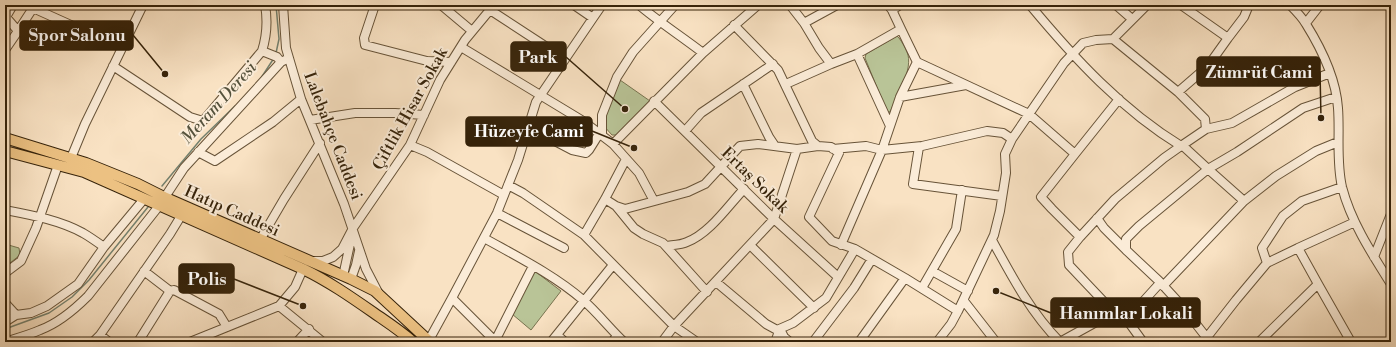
<svg xmlns="http://www.w3.org/2000/svg" width="1396" height="347" font-family="'Libre Bodoni',serif">
<rect width="100%" height="100%" fill="#f9e2c3"/>
<filter id="stains"><feTurbulence type="fractalNoise" baseFrequency=".005" numOctaves="4"/><feColorMatrix values="0 0 0 0 .2 0 0 0 0 .09 0 0 0 0 .02 0 0 0 .5 -.17"/></filter>
<radialGradient id="worn" r=".72"><stop offset=".6" stop-color="#630" stop-opacity="0"/><stop offset="1" stop-color="#630" stop-opacity=".3"/></radialGradient>
<path fill="#b9c497" stroke="#787450" d="M897,36L899,38C902,42 905,47 907,52C914,68 897,97 890,112H887L865,58L866,54Z
M620,80L650,101L618,135H612L603,125L604,116Z
M5,244L19,248L20,255L5,267Z
M532,272H536L561,291L531,330L512,314Z"/>
<g fill="none" stroke-linecap="round" stroke-linejoin="round">
<path stroke="#74806e" stroke-width="1.5" d="M276,53L279,39L276,5
M261,78L274,58
M162,186L201,139L235,106
M5,329L49,313L72,297L89,280L148,207"/>
<g stroke="#675338" stroke-width="10">
<path id="minor" d="M283,5L286,48L301,99L344,204L366,269L379,294
M375,5L364,38L365,45L427,61L451,62
M441,5L472,31
M574,5L593,18
M639,5C659,22 681,36 703,53
M790,5L804,23L837,5
M888,5L892,10L900,5
M1030,5C1074,58 1122,110 1181,146L1206,129L1205,119L1178,92
M1116,5L1132,19
M1181,5L1228,38L1244,17L1249,5
M1290,5C1296,11 1302,17 1306,24C1321,48 1336,79 1338,108C1340,134 1336,161 1342,187C1351,222 1372,254 1391,284
M490,10L565,59
M804,23L819,48L831,64L857,54L901,29L892,10
M1306,23L1320,5
M734,25L778,70L812,141L818,146
M901,29L917,62L1029,114L1075,154L1119,99
M18,31L33,8L122,48
M1113,39L1178,92L1208,66L1228,38
M461,47L583,121L613,144L639,173L654,201
M5,50L18,31L6,17L13,5
M262,51C267,35 268,22 265,5
M857,54L890,126
M113,66L190,117L203,121L262,51L277,57L281,62L285,60
M743,84L769,137L775,146
M786,84L831,64
M966,85L900,97L882,150L922,146L987,131L1003,133L1012,139
M900,97L917,62
M654,101L774,219L838,277
M310,120L355,113H395L424,115
M528,127L572,150L586,153L589,150L599,134
M1206,129L1232,123L1295,87L1330,73
M685,131L701,113L773,64
M602,136V115L617,77L633,52L675,5
M613,144L703,53L758,5
M410,145L427,152L504,195
M1182,145L1208,169L1237,152L1303,108L1336,97
M919,147L913,184L1002,196
M833,149L866,146L882,150L841,245
M198,152L215,161L273,122L301,99
M1075,154L1041,197L1052,209L1080,237L1115,199L1164,158L1181,146
M71,158L85,124L143,5
M508,185L523,193L584,235L674,326L697,342
M605,199L616,206L625,209L688,192L705,184L740,146L758,144L797,149L818,146L831,147L839,153L809,217L832,241L855,249L905,278L958,311
M616,206L634,228L643,234L663,243L707,292
M5,210C31,215 59,220 83,233C90,237 97,242 104,247
M497,213L564,248
M1097,218L1104,228L1126,250
M584,235L605,199L626,159
M1080,237L1068,252L1069,265L1105,303L1108,318
M484,238C518,257 554,275 583,300C598,313 610,329 624,342
M260,240L284,199L320,143
M992,240C1011,275 1031,313 1060,342
M750,245L814,308
M666,246C672,245 681,245 687,242C709,234 728,206 744,189
M1374,257L1391,214
M313,261H323L333,257L342,249L353,228L410,145L440,80L465,40L494,5
M1267,263L1262,248L1283,216L1302,201L1342,187
M932,271L968,291
M5,273L21,261L36,228L58,165
M343,276L352,235
M351,279L356,265L359,251
M716,282L766,324L777,330L793,323L826,298L855,249
M1318,284L1298,248L1355,222
M1163,286L1244,201
M922,288L956,229L962,190
M170,291L174,290L219,314L227,327
M452,298L496,342
M964,301L996,342
M5,303L16,315L5,322
M279,306L323,342
M1122,313L1143,342
M16,315L31,313L47,306L78,284L104,247L144,199
M780,329L784,337L790,342
M100,335L109,342
M557,335L565,342
M429,340L452,298L497,213L518,160L536,102L593,18L602,5
M495,341L533,266
M1204,341L1236,300L1267,263L1298,248
M7,342L11,340C21,337 31,334 40,330C59,323 74,310 88,296L159,206L184,168L281,62
M93,342L100,335L170,234L181,216
M138,342L170,291L144,271
M190,342L279,306L295,287L303,269
M297,342L309,329
M551,342L613,265
M612,342L617,336
M662,342L674,326L774,219L797,149
M775,342L780,329
M813,342L854,288L872,259
M859,342L905,278
M937,342L951,324L958,311L994,235L1000,211L1006,173L1005,154L1012,139L1064,63L1083,43L1096,40L1113,39L1147,5
M1060,342L1098,321L1113,317L1140,305L1160,283
M1210,342L1182,306L1159,281L1126,250V239L1139,226L1208,169L1244,201L1276,176L1316,151L1338,142
M1259,342L1318,284L1351,342"/>
</g>
<g stroke="#36230a" stroke-width="12">
<path id="major" d="M5,138L86,163L138,184L164,197L351,279L375,291L430,342
M5,151L84,172L303,269C328,281 351,297 374,313C387,322 401,331 413,342"/>
</g>
<use href="#minor" stroke="#fbecd8" stroke-width="8"/>
<use href="#major" stroke="#ecc182" stroke-width="10"/>
</g>
<g text-anchor="middle" dominant-baseline="central" stroke-width="4" stroke-linejoin="round" paint-order="stroke">
<g font-size="16" fill="#36230a" stroke="#fbecd8">
<text transform="translate(410 109) rotate(-61)">Çiftlik Hisar Sokak</text>
<text transform="translate(333 136) rotate(69)">Lalebahçe Caddesi</text>
<text transform="translate(755 180) rotate(44)">Ertaş Sokak</text>
<text transform="translate(232 211) rotate(24)">Hatıp Caddesi</text>
</g>
<g font-size="17" font-style="italic" fill="#55523c" stroke="#fbecd8">
<text transform="translate(219 103) rotate(-48)">Meram Deresi</text>
</g>
</g>
<path fill="none" stroke="#36230a" stroke-width="1.5" d="M165 74L133 35M625 109L566 57M1321 118L1320 72M634 148L592 131M303 306L234 279M996 291L1051 313"/>
<g fill="#36230a" stroke="#fbecd8" stroke-width="1.5">
<circle cx="165" cy="74" r="4"/>
<circle cx="625" cy="109" r="4"/>
<circle cx="1321" cy="118" r="4"/>
<circle cx="634" cy="148" r="4"/>
<circle cx="303" cy="306" r="4"/>
<circle cx="996" cy="291" r="4"/>
</g>
<g fill="#36230a" stroke="#36230a" stroke-width="1.5">
<rect x="20" y="21" width="113" height="29" rx="4"/>
<rect x="511" y="42" width="55" height="29" rx="4"/>
<rect x="1197" y="57" width="123" height="29" rx="4"/>
<rect x="466" y="117" width="126" height="29" rx="4"/>
<rect x="179" y="264" width="55" height="29" rx="4"/>
<rect x="1051" y="298" width="149" height="29" rx="4"/>
</g>
<g font-size="17" text-anchor="middle" font-weight="bold" fill="#fff">
<text x="77" y="41">Spor Salonu</text>
<text x="538" y="63">Park</text>
<text x="1259" y="78">Zümrüt Cami</text>
<text x="529" y="137">Hüzeyfe Cami</text>
<text x="207" y="285">Polis</text>
<text x="1126" y="319">Hanımlar Lokali</text>
</g>
<rect width="1396" height="347" fill="none" stroke="#f9e2c3" stroke-width="20"/>
<rect x="6" y="6" width="1384" height="335" fill="none" stroke="#36230a" stroke-width="2"/>
<rect x="10" y="10" width="1376" height="327" fill="none" stroke="#36230a"/>
<rect width="100%" height="100%" filter="url(#stains)"/>
<rect width="100%" height="100%" fill="url(#worn)"/>
</svg>
